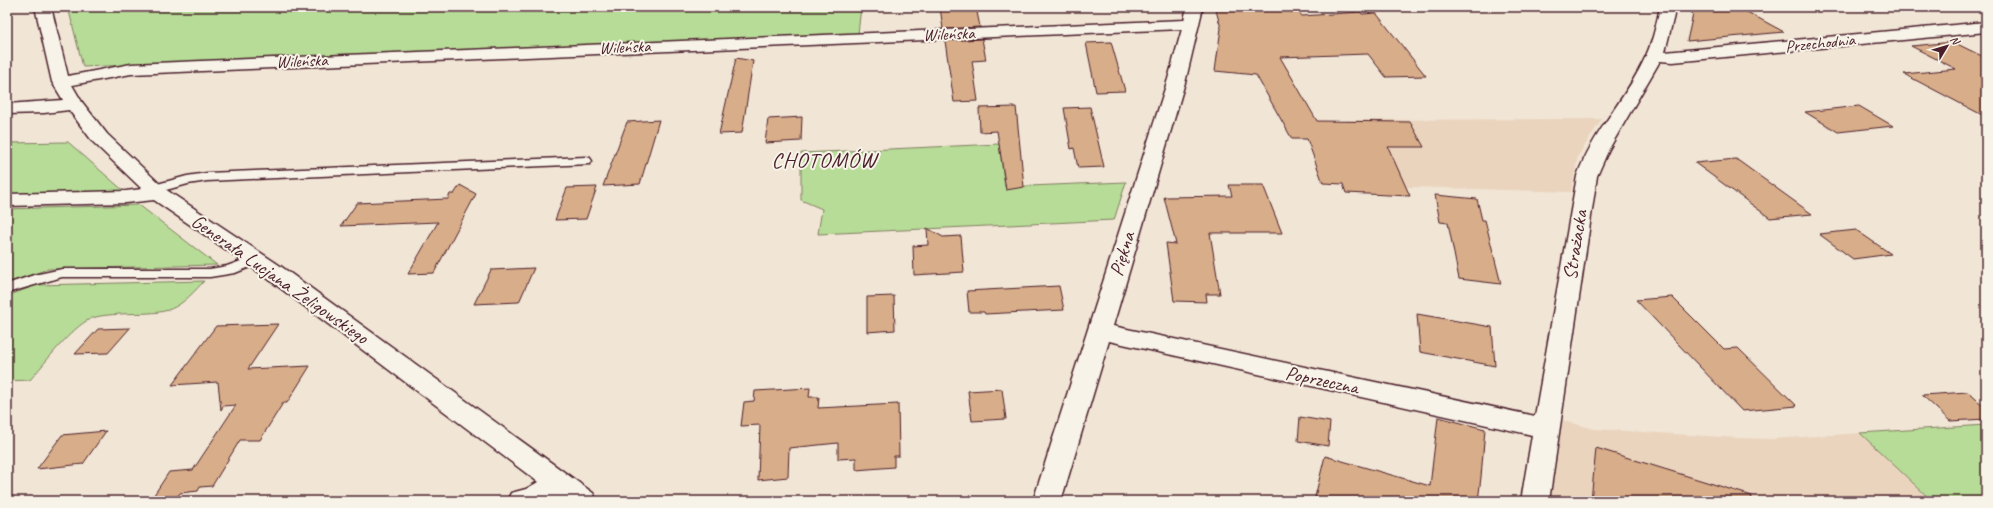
<svg xmlns="http://www.w3.org/2000/svg" width="1993" height="508" font-family="Caveat,sans-serif">
<rect width="100%" height="100%" fill="#f1e5d5"/>
<filter id="ink" filterUnits="userSpaceOnUse"><feTurbulence type="fractalNoise" baseFrequency=".025" numOctaves="2"/><feDisplacementMap in="SourceGraphic" scale="8" xChannelSelector="R" yChannelSelector="G"/><feConvolveMatrix kernelMatrix="1 2 1 2 8 2 1 2 1" color-interpolation-filters="sRGB"/></filter>
<g filter="url(#ink)">
<path fill="#ead4be" d="M1602,119L1578,156L1571,192L1380,186L1344,120Z
M1562,420L1594,429L1738,438L1772,439L1860,433L1932,501H1550Z"/>
<path fill="#b7dc97" stroke="#807e61" d="M68,7H861L858,34L83,67Z
M68,142L126,193L7,197V143Z
M999,144L1005,187L1126,182L1114,220L818,234L822,209L801,200V153Z
M139,205L217,265L48,269L7,283V209Z
M204,281C172,317 166,312 120,314C111,315 99,315 90,319C71,328 45,363 30,380L7,381V296L37,285Z
M1986,425V501H1932L1860,433Z"/>
<path fill="#d8ad89" stroke="#4a1f2b" d="M940,7H976L980,27L943,29Z
M1215,7H1294L1302,16L1360,12L1362,14L1376,13L1426,76L1386,77L1368,54L1280,57L1317,121L1410,122L1424,147H1388L1410,196L1346,193L1343,184L1323,183L1307,139H1292L1256,75L1215,71L1221,28Z
M1685,7H1738L1784,32L1687,41L1693,14Z
M982,39L986,60L972,61L978,101L954,102L945,41Z
M1111,42L1125,91L1096,92L1086,43Z
M1953,42L1986,58V117L1904,74L1956,69L1911,46Z
M736,58L753,61L742,133L719,134Z
M1859,106L1893,126L1838,132L1805,112Z
M1016,107L1024,187L1006,190L997,131L980,132L979,108Z
M1090,107L1104,167L1078,168L1074,148L1071,149L1064,108Z
M802,117L801,141L765,143L768,119Z
M659,120L640,184L603,186L627,122Z
M1736,159L1812,214L1770,218L1695,163Z
M460,185L476,194L434,273L408,274L438,222L341,226L357,203L448,199L450,194H454Z
M1229,185H1263L1282,233H1210L1220,294H1206L1207,302L1174,301L1166,243L1176,244L1164,197L1232,196Z
M597,187L586,219L555,220L567,188Z
M1435,195L1477,199L1482,220H1485L1501,284L1459,279L1448,223L1440,222Z
M927,228L943,237L961,236L964,272L914,275L913,246L928,245Z
M1856,230L1891,254L1853,259L1819,234Z
M534,268L519,302L474,304L491,270Z
M1059,286L1064,310L985,314L984,312H969L967,291Z
M894,296L895,330L867,332V297Z
M1672,297L1724,349L1738,348L1797,406L1742,411L1636,300Z
M1417,314L1492,327L1495,366L1420,352Z
M278,324L248,369L310,366L287,403H283L260,440H240L212,486L200,487L198,491L180,493L174,501H150L169,472L193,470L236,405L223,406L221,410L218,382L172,385L216,326Z
M130,328L108,353L75,354L98,329Z
M810,388L809,397H819L818,408L898,404L899,456H894V467L856,470V458L838,459V443L789,448L788,477L758,480L760,425L741,426L744,402L754,401L755,391Z
M1002,389L1006,419L972,421L968,391Z
M1968,392L1986,408V419L1950,421L1922,395Z
M1300,417L1330,422L1328,446L1298,441Z
M1438,417L1485,429L1481,477L1478,501H1314L1325,456L1430,486Z
M106,431L83,464L37,469L62,435Z
M1596,448L1752,496L1751,501H1591Z"/>
<g fill="none" stroke-linecap="round" stroke-linejoin="round">
<g stroke="#4a1f2b" stroke-width="3">
<path id="service" d="M586,157L590,158L592,161L590,164L207,181L188,184L155,193L149,189L150,186L187,176L207,173Z
M255,256L260,257L262,260L260,263L235,273L210,277H62L7,293V284L34,275L62,269H210L227,266Z"/>
</g>
<g stroke="#4a1f2b" stroke-width="3">
<path id="minor" d="M35,7H51L68,76L131,64L1184,20L1187,7H1203L1186,79L1113,326L1535,416L1577,176C1592,134 1624,101 1643,62C1652,45 1656,26 1660,7H1676L1665,52L1986,22V32L1673,62L1660,61L1609,149L1597,176L1549,501H1521L1532,435L1109,341L1061,501H1033L1168,79L1182,29L131,74L72,85L82,102L107,134L165,189L279,265L593,493L597,501H562L558,498L552,501H507L511,493L526,489L538,482L263,275L154,200L126,203L7,206V194L126,191L142,189L93,142L69,110L44,113L7,114V104L63,100L52,82Z"/>
</g>
<use href="#service" fill="#f7f3e8" fill-rule="evenodd"/>
<use href="#minor" fill="#f7f3e8" fill-rule="evenodd"/>
</g>
</g>
<g text-anchor="middle" dominant-baseline="central" stroke-width="4" stroke-linejoin="round" paint-order="stroke">
<g font-size="17" fill="#4a1f2b" stroke="#f7f3e8">
<text transform="translate(949 34) rotate(-2)">Wileńska</text>
<text transform="translate(1820 43) rotate(-6)">Przechodnia</text>
<text transform="translate(625 47) rotate(-2)">Wileńska</text>
<text transform="translate(302 61) rotate(-2)">Wileńska</text>
</g>
<g font-size="20" fill="#4a1f2b" stroke="#f7f3e8">
<text transform="translate(1575 245) rotate(-81)">Strażacka</text>
<text transform="translate(1122 254) rotate(-73)">Piękna</text>
<text transform="translate(280 279) rotate(35)">Generała Lucjana Żeligowskiego</text>
<text transform="translate(1322 380) rotate(12)">Poprzeczna</text>
</g>
<g font-size="22" letter-spacing="1" fill="#4a1f2b" stroke="#f7f3e8">
<text x="824" y="160">CHOTOMÓW</text>
</g>
</g>
<rect width="1993" height="508" fill="none" stroke="#f7f3e8" stroke-width="24"/>
<rect x="12" y="12" width="1969" height="484" fill="none" stroke="#4a1f2b" stroke-width="1.5" filter="url(#ink)"/>
<g transform="translate(1947 46) rotate(52)" stroke="#f7f3e8" stroke-width="3" paint-order="stroke">
<path d="M0-3L7 15L0 10L-7 15Z" fill="#4a1f2b"/>
<text y="-6" font-size="11" font-weight="bold" text-anchor="middle" fill="#4a1f2b">N</text>
</g>
</svg>
